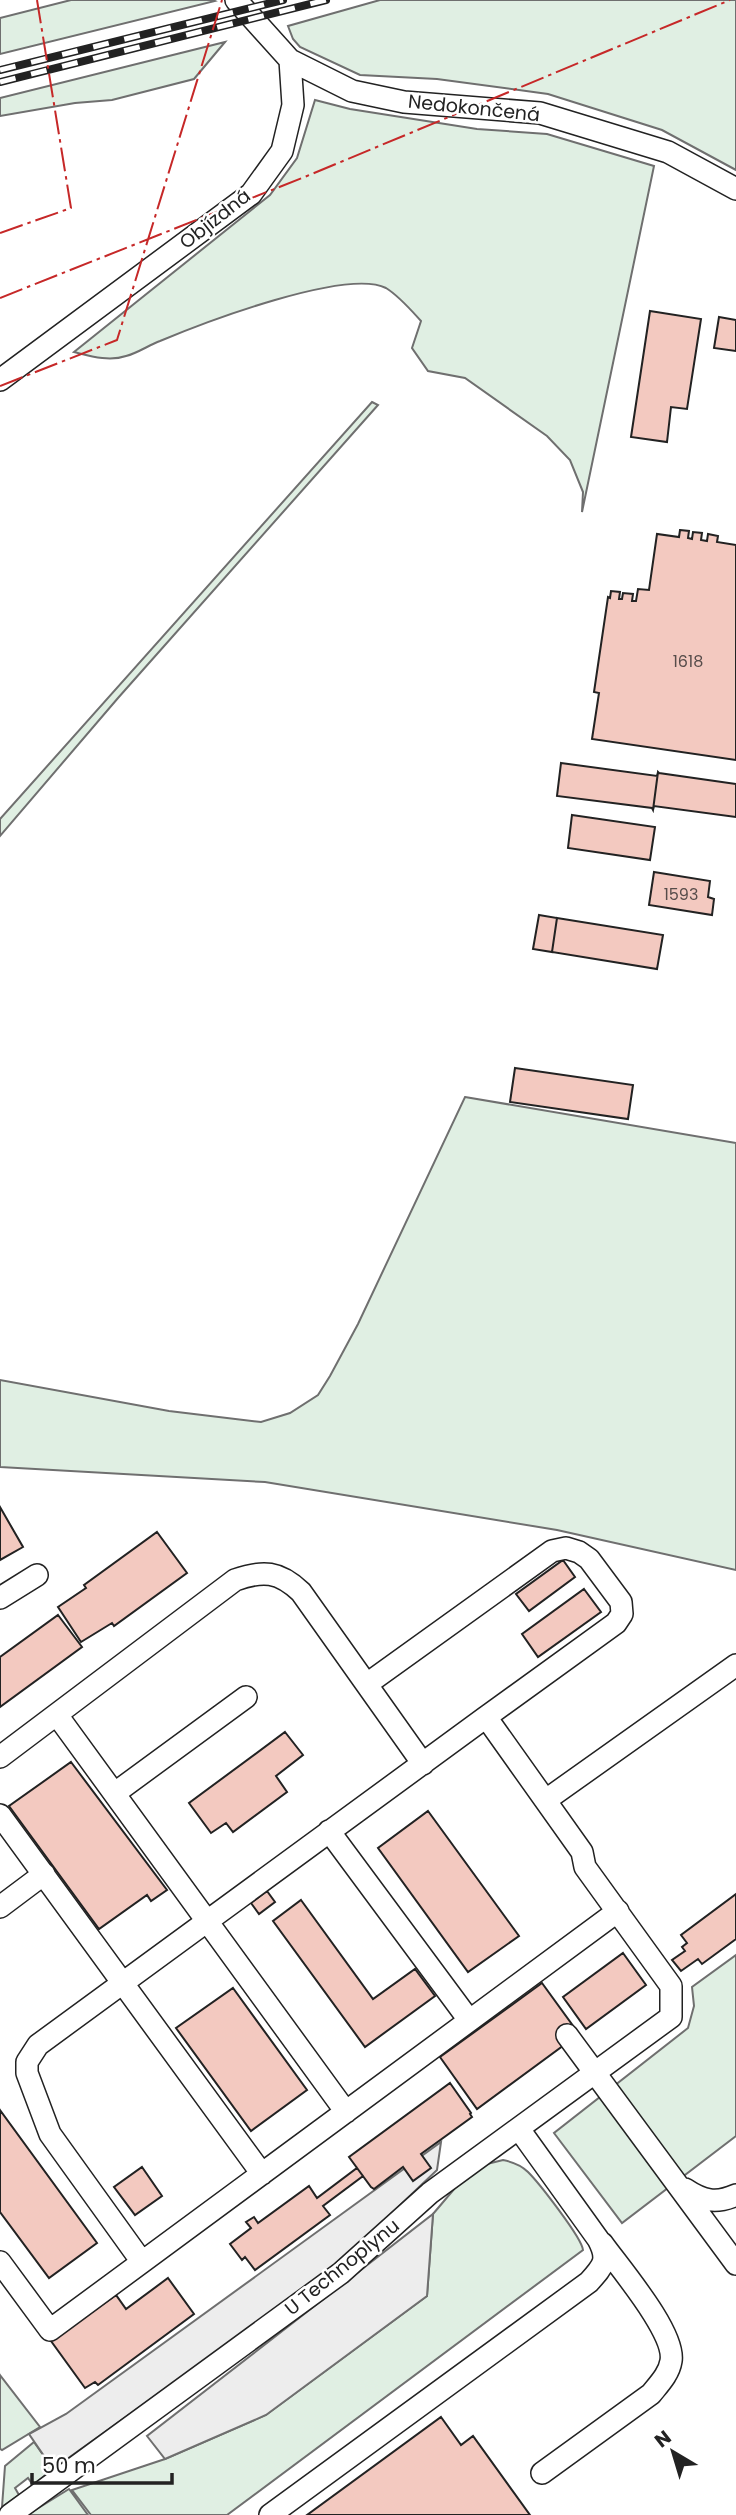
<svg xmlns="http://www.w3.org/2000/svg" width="736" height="2515" font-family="Poppins,sans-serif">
<rect width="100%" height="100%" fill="#fff"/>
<path fill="#e0efe3" stroke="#6f6f6f" stroke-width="2" d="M71,0H213L215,1L0,54V18Z
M380,0H736V170L662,130L548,94L437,79L360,75L300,47L293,39L288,26Z
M225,42L194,79L112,100L75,103L0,116V98Z
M315,100L350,109L477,129L547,134L654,166L582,512L583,492L570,460L547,436L465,378L428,371L412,348L421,321C411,310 399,296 386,288C346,268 203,323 160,341C149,345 138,353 126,356C109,362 90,356 74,352L270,195L297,158Z
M372,402L378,405L118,698L0,836V819Z
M465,1097L736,1143V1570L557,1530L265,1482L0,1467V1380L169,1411L261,1422L290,1413L318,1395L330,1376L358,1324Z
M736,1955V2136L622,2223L554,2133L688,2028L694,2006L692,1987Z
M503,2160C513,2162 521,2165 528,2172C539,2183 582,2238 583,2250L227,2515H91L72,2490L165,2459L266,2415L427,2296L433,2214L455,2188L487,2164Z
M0,2375L40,2427L2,2450L0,2449Z
M34,2442L53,2469L33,2485L28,2478L15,2488L19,2495L2,2507L5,2466Z
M69,2489L88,2515H27Z"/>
<path fill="#ededed" stroke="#6f6f6f" stroke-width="2" d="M441,2142L437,2170L333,2269L53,2469L29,2434L66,2414Z
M433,2214L427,2296L266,2415L165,2459L147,2436Z"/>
<path fill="#f3c9c0" stroke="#222" stroke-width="2" d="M650,311L701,319L687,409L671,407L667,442L631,437Z
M719,317L736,320V351L714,348Z
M680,530L689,531L688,538L692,539L693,532L702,533L701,540L707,541L708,534L718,536L717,542L736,545V760L592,739L599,693L594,692L608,597L610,598L611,591L620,592L619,599H622L623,593L633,594L632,601H636L638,589L649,590L657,534L679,537Z
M561,763L657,776L658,772L653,810L652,808L557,796Z
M658,772L659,773L736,784V817L654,806L653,810Z
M572,815L655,827L650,860L568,848Z
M654,872L710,881L708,897L714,899L712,915L649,905Z
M539,915L557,918L552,952L533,949Z
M557,918L663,935L657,969L552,952Z
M515,1068L633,1085L628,1119L510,1102Z
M0,1507L23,1547L0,1560Z
M157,1532L187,1573L114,1626L112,1623L81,1642L58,1607L86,1588L84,1585Z
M563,1560L575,1577L529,1611L516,1594Z
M584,1589L601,1612L538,1657L522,1634Z
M58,1615L82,1647L0,1707V1657Z
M285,1732L303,1755L276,1776L287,1792L233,1832L226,1823L211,1833L189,1803Z
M71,1762L167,1890L151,1901L147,1895L99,1929L9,1806Z
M428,1811L519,1936L468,1972L378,1848Z
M267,1891L275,1902L259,1914L251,1903Z
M736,1894V1939L702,1964L698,1959L681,1971L672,1960L685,1951L682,1947L687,1943L681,1935Z
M301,1900L373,1999L415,1969L435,1996L365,2047L273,1921Z
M623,1953L646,1985L586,2029L563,1997Z
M542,1983L579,2034L477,2109L440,2057Z
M233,1988L307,2090L251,2131L176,2028Z
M450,2083L471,2113L470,2114L472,2117L421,2154L431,2168L413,2181L403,2167L374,2189L371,2187L349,2157Z
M0,2110L97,2243L49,2278L0,2212Z
M142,2167L162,2196L135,2215L114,2187Z
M357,2168L363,2176L323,2206L330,2215L255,2270L245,2257L242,2260L230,2244L251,2228L246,2222L254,2217L258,2223L309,2186L317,2198Z
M168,2278L194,2314L98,2385L95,2382L85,2388L51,2341L116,2295L126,2309Z
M441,2417L461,2445L473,2436L530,2515H307Z"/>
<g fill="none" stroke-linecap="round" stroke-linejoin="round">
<g stroke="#222" stroke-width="24">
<path id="minor" d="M290,60L352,91L404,102L540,113L668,152L736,189
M0,380L251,194L282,151L293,105L290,60L236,0
M0,1598L37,1575
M367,1684L552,1551L566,1548L579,1552L589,1559L621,1602L622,1614L616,1623L486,1717
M57,1715L346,2112
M0,1757L235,1580C263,1570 279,1571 301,1592L423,1764
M115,1793L246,1697
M546,1800L736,1665
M0,1815L262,2174
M329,1831L469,2020
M0,1907L44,1874
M567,2035L736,2264
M685,2189C703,2201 716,2204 736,2195
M0,2262L50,2330L618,1911
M542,2473L651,2394C659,2384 669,2374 671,2361C676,2333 619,2267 602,2243
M10,2515L341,2273L430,2193L671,2017V1986L585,1867L582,1852L486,1717L38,2045L27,2062V2073L50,2134L142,2262
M270,2515L589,2282C604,2265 609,2260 598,2239L519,2129"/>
</g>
<use href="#minor" stroke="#fff" stroke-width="21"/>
<g stroke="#222" stroke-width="8">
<path id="rail" d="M0,70L283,0
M0,82L326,0"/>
</g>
<use href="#rail" stroke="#fff" stroke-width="5" stroke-dasharray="16" stroke-linecap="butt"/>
<path stroke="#c62828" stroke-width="2" stroke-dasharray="24 5 3.5 5" stroke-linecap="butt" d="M0,233L71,208L37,0
M0,298L307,176L730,0
M0,386L117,340L222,0"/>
</g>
<g text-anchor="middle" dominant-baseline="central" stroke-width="5" stroke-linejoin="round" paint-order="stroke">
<g font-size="16" fill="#564c4a">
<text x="688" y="661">1618</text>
<text x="681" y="894">1593</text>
</g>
<g font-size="19" fill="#222" stroke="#fff">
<text transform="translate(474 108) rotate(6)">Nedokončená</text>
<text transform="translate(215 219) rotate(-38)">Objízdná</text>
<text transform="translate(342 2267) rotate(-39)">U Technoplynu</text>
</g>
</g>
<g transform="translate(673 2452) rotate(322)" stroke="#ffffff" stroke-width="5" paint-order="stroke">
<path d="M0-5L12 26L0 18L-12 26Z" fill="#222222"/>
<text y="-10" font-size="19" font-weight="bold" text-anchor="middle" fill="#222222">N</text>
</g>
<path d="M32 2473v10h140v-10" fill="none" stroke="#222222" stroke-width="3.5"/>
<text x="42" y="2473" font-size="21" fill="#222222" stroke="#ffffff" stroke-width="5" paint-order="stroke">50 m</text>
</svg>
